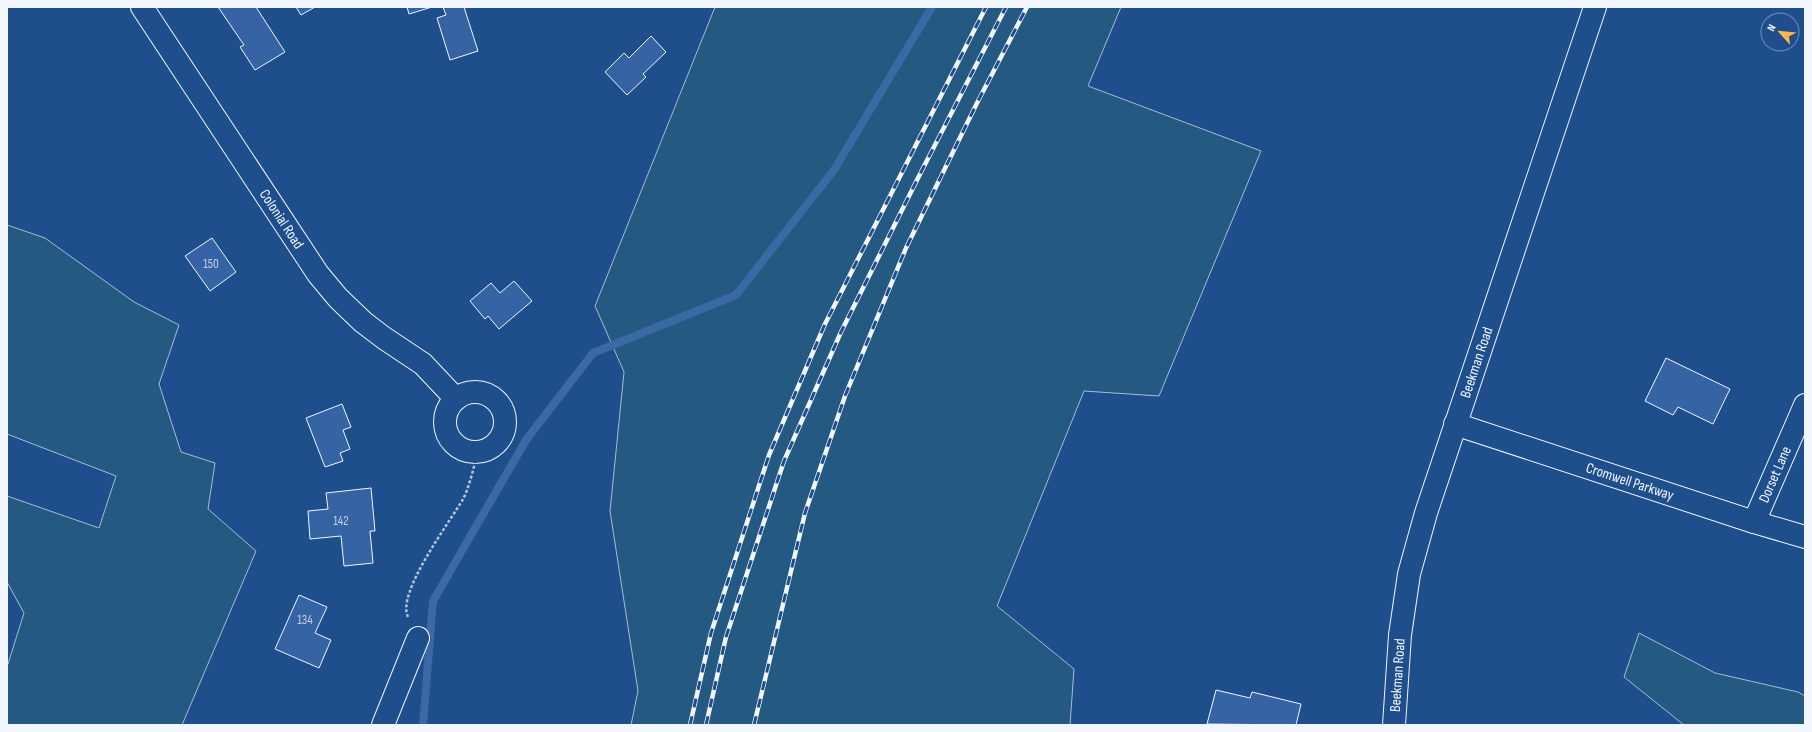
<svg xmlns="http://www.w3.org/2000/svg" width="1812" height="732" font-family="'Sofia Sans Condensed',sans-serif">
<rect width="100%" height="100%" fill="#1f4e8c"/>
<path fill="#245a82" stroke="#a8bbd7" d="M715,7H1121L1088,86L1261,151L1159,396L1084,391L997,606L1074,669L1070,725H631L638,691L610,511L624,372L595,306Z
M7,225L45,238L134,302L179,325L159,384L181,452L215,463L208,509L256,551L182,725H7V667L24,613L7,582V496L99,528L116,476L7,434Z
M1639,633L1715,673L1798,692L1805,696V725H1684L1624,677Z"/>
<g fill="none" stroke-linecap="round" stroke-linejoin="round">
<path stroke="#3b69a3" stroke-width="8" d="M423,725L433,601L526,440L593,353L736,295L834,170L932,7"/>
</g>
<path fill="#3563a3" stroke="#f2f6ff" d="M218,7H256L285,52L255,70L240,47L244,45Z
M296,7H315L301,15Z
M407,7H432L409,14Z
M443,7H464L478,51L450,60L437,18L446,15Z
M651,36L666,52L643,74L646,77L627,95L605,72L624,53L629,58Z
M212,238L236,272L210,291L185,256Z
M514,281L532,301L499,329L488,316L485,319L470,301L491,283L500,293Z
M1666,358L1730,389L1713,424L1678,407L1673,415L1645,401Z
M342,404L351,427L343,430L350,449L340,453L343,461L325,467L306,418Z
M371,488L375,531H370L373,563L344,566L341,536L310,539L308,511L328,509L326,493Z
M299,595L327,607L315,633L331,640L319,668L275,649Z
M1216,690L1250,698L1252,692L1301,704L1296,725L1207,724Z"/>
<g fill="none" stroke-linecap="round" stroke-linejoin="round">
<g stroke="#f2f6ff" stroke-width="24">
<g id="minor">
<path id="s1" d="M142,7L318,274L338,298L363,322L384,338L423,364L456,399"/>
<circle cx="475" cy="422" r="30"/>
<path id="s2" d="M1455,424L1754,522L1805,537"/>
<path id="s3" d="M1754,522L1805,405"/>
<path d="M383,725L418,638"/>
<path id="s4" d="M1394,725L1400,635L1409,574L1426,513L1595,7"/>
</g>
</g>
<path stroke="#b3c4dc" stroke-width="2.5" stroke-dasharray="3 2" stroke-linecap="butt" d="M408,617C396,593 450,522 463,499C470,486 473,468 478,453"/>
<use href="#minor" stroke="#1f4e8c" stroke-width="22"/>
<g stroke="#f2f6ff" stroke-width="4.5">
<path id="rail" d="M690,725L711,633L769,455L825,324L986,7
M706,725L726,637L784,461L841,332L919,176L1006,7
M754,725L805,513L845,396L906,248L977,103L1027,7"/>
</g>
<use href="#rail" stroke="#1f4e8c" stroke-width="3" stroke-dasharray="9" stroke-linecap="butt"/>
</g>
<g text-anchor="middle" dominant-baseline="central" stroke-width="3" stroke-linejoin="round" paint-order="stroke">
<g font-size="13" fill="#c3d1e8">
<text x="211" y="264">150</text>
<text x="341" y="521">142</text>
<text x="305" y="620">134</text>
</g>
<g font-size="15" fill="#f2f6ff" stroke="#1f4e8c">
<text stroke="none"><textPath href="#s1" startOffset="254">Colonial Road</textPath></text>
<text stroke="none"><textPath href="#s4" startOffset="374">Beekman Road</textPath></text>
<text stroke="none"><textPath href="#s3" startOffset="52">Dorset Lane</textPath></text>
<text stroke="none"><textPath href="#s2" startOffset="184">Cromwell Parkway</textPath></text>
<text stroke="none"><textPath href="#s4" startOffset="50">Beekman Road</textPath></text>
</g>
</g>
<rect width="1812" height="732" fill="none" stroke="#f2f6ff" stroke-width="16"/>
<g transform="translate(1780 32) rotate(297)"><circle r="19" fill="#1f4e8c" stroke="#7391ba"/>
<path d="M0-3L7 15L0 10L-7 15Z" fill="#ffb74d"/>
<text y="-6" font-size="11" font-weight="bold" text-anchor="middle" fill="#f2f6ff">N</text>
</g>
</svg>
